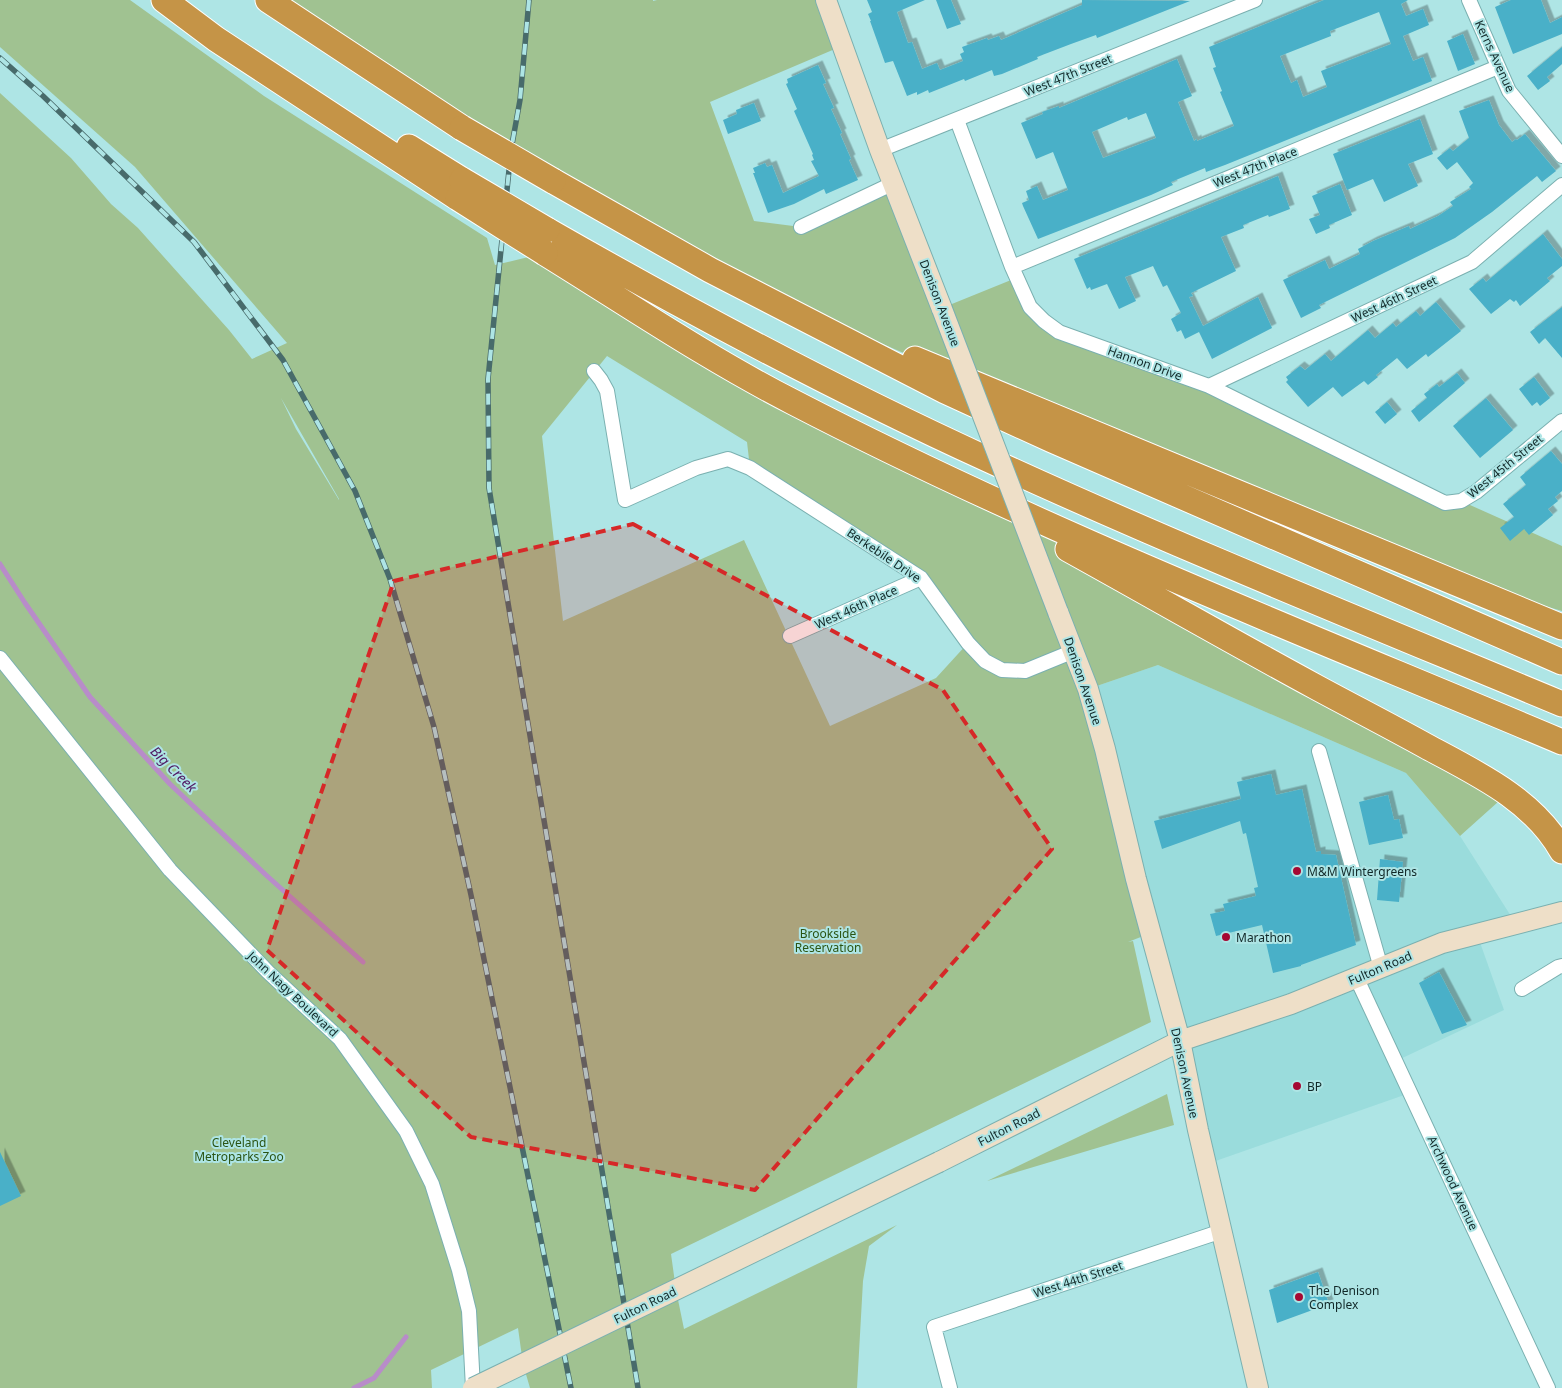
<svg xmlns="http://www.w3.org/2000/svg" width="1562" height="1388" font-family="'Noto Sans',sans-serif">
<defs>
<filter id="shadow"><feDropShadow dx="4.5" dy="-4.5" stdDeviation="0" flood-color="#0004"/></filter>
</defs>
<rect width="100%" height="100%" fill="#aee5e5"/>
<path fill="#9adcdc" d="M1158,665L1406,773L1460,836L1516,924L1477,934L1504,1010L1396,1061L1410,1093L1207,1164L1088,689Z"/>
<path fill="#a0c291" fill-rule="evenodd" d="M0,0H130L264,96L487,238L495,265L545,253L1024,524L1508,793L1460,836L1406,773L1158,665L1088,689L1151,933L1128,942L1133,941L1151,1022L671,1254L676,1290L684,1329L897,1225L869,1246L863,1281L857,1388H530L523,1364L518,1328L431,1370L432,1388H0V93L71,158L111,204L138,228L229,330L252,359L287,343L135,167L0,47ZM607,356L747,442L750,468L921,578L968,643L936,678L830,726L744,540L563,621L542,436ZM281,398L339,499V500L296,429Z
M268,0H653V1L657,0H826L842,46L710,102L754,221L801,227L894,183L942,308L1016,278L1044,321L1209,386L1445,503L1461,501L1562,546V611L1528,601L1086,431L710,270Z
M1167,1094L1174,1125L987,1181Z"/>
<g fill="none" stroke-linecap="round" stroke-linejoin="round">
<path stroke="#b88cc9" stroke-width="5" d="M0,564L25,603L90,697L170,784L266,875L363,962
M354,1388L374,1378L406,1337"/>
</g>
<path fill="#4ab0c8" fill-rule="evenodd" filter="url(#shadow)" d="M867,0H925L897,12L908,43L912,42L922,69L937,63L940,70L963,61L960,54L964,52L962,47L987,38L988,40L999,36L1001,40L1082,5V0L1190,1L1097,38L1096,35L1071,44L1037,57L1038,59L1002,74L994,76L992,70L965,81L964,79L929,93L928,90L917,95V92L907,96L893,61L885,63L870,21H871L868,14L872,12Z
M936,0H951L961,24L947,29Z
M1324,0H1408L1401,4L1406,16L1423,9L1429,25L1403,36L1413,61L1423,57L1432,81L1225,165L1206,172L1205,168L1171,182L1173,185L1151,195L1038,239L1023,206L1022,203L1029,200L1026,191L1037,186L1043,200L1068,190L1053,152L1036,159L1021,123L1043,114L1042,112L1059,106V108L1177,59L1192,96L1178,102L1194,141L1197,139V141L1234,126L1220,92L1222,91L1213,68L1216,67L1209,47ZM1379,12L1391,44L1321,71L1327,87L1303,97L1297,80L1291,83L1280,56L1331,36L1330,31ZM1146,113L1156,138L1103,158L1092,132L1127,117L1128,120Z
M1511,0H1541L1550,23L1562,17V34L1513,54L1495,7Z
M1463,34L1475,64L1458,71L1447,41Z
M1562,47V64L1547,77L1550,81L1538,90L1527,76Z
M818,65L826,83L823,84L834,108L831,109L842,133L840,134L851,159L849,160L858,180L826,194L824,189L794,204L768,213L753,173H755L753,168L765,163L767,167L772,165L783,193L819,176L811,161L814,160L812,155L813,154L794,111L797,109L786,84L788,83L787,79Z
M1489,100L1499,125L1512,142L1516,139L1517,140L1525,134L1556,171L1542,182L1537,176L1492,212L1455,238L1319,305L1321,308L1301,318L1283,280L1325,260L1329,269L1360,254L1358,249L1373,241L1409,226L1410,229L1438,216L1453,206L1450,202L1471,189L1469,187L1473,183L1457,162L1447,170L1437,158L1450,148L1453,151L1469,138L1459,111Z
M754,103L761,121L728,134L723,120L737,114L736,110Z
M1420,119L1433,154L1408,164L1418,186L1384,202L1373,179L1347,190L1333,154Z
M1278,176L1290,209L1269,217L1268,215L1243,225L1244,228L1221,237L1236,271L1191,293L1193,296L1189,297L1203,326L1258,297L1272,328L1212,359L1199,332L1185,339L1181,330L1177,332L1171,319L1181,313L1167,285L1163,287L1153,266L1125,277L1136,301L1119,309L1107,284L1091,290L1090,287L1087,289L1074,259Z
M1340,184L1352,215L1329,225L1330,228L1316,234L1309,219L1320,215L1312,196Z
M1543,234L1562,259V266L1547,278L1550,281L1520,306L1516,300L1514,302L1510,299L1491,314L1469,289L1483,278L1486,282Z
M1436,302L1461,331L1428,357L1426,354L1407,369L1397,358L1376,375L1378,377L1368,385L1364,381L1342,397L1333,387L1308,407L1286,382L1288,380L1286,377L1300,366L1305,370L1325,354L1331,361L1368,330L1375,338L1393,323L1396,327L1416,311L1420,316Z
M1562,307V358L1545,338L1539,344L1530,332Z
M1457,373L1465,383L1419,422L1411,411L1427,398L1424,394L1437,384L1439,387Z
M1534,377L1550,398L1540,406L1537,402L1532,406L1519,389Z
M1486,398L1513,430L1480,458L1453,426Z
M1387,402L1397,414L1385,424L1375,412Z
M1551,451L1562,464V491L1555,497L1558,501L1548,509L1553,515L1529,535L1524,529L1510,541L1500,528L1514,517L1503,504L1526,485L1520,477Z
M1271,774L1276,795L1302,789L1316,852L1321,851V854L1336,855L1356,945L1301,965V966L1273,973L1262,925L1216,936L1210,914L1225,911L1223,904L1256,896L1254,888L1258,887L1246,833L1243,834L1240,821L1162,849L1154,821L1241,799L1237,782Z
M1388,795L1394,820L1399,819L1403,838L1369,845L1359,802Z
M1380,859L1403,862L1399,902L1377,900Z
M1439,972L1467,1025L1442,1034L1419,983Z
M0,1152L21,1196L0,1206Z
M1318,1272L1329,1304L1277,1323L1269,1290Z"/>
<g fill="none" stroke-linecap="round" stroke-linejoin="round">
<g stroke="#7ab0b0" stroke-width="16">
<path id="minor" d="M1469,0L1509,91L1562,156
M957,120L1012,267L1030,307L1044,321L1059,332L1209,386L1445,503L1461,501L1476,492L1562,421
M880,150L1255,0
M801,227L894,183
M1012,267L1498,67
M594,371L601,380L607,391L625,500L696,468L728,459L750,468L921,578L968,643L985,661L1002,670L1025,671L1074,651
M1209,386L1472,262L1562,185
M790,636L921,578
M0,658L170,870L268,972L340,1039L406,1131L432,1184L459,1270L469,1311L473,1388
M1319,751L1381,968
M1357,979L1548,1388
M1522,989L1558,967L1562,966
M950,1388L934,1327L1222,1231"/>
</g>
<g stroke="#7ab0b0" stroke-width="22">
<path id="secondary" d="M826,0L880,150L942,309
M1058,612L1088,689L1105,749L1136,879L1180,1041L1198,1130L1258,1388
M939,1162L1180,1041L1291,1004L1442,943L1562,912"/>
</g>
<g stroke="#fff" stroke-width="27">
<path id="motorway" d="M164,0L216,39L458,198
M268,0L462,128
M409,147L462,180
M553,181L710,270L945,391L1052,440L1562,662
M547,230C690,312 836,390 987,459C1176,546 1370,624 1562,704
M545,253C626,303 707,358 793,402C1042,531 1304,633 1562,742
M915,359C1130,449 1347,537 1562,627
M1068,549C1151,595 1233,642 1316,687C1353,707 1390,726 1426,746C1476,773 1533,799 1562,851"/>
</g>
<use href="#minor" stroke="#fff" stroke-width="14"/>
<use href="#secondary" stroke="#eedfc8" stroke-width="20"/>
<use href="#motorway" stroke="#c59447" stroke-width="25"/>
<g stroke="#486b6b" stroke-width="5.5">
<path id="rail" d="M529,0L520,100L511,150L488,379L489,488L638,1388
M0,58L43,96L194,242L283,360L355,491L390,579L434,727L471,895L571,1388"/>
</g>
<use href="#rail" stroke="#aee5e5" stroke-width="4" stroke-dasharray="11" stroke-linecap="butt"/>
<g stroke="#7ab0b0" stroke-width="22" stroke-linecap="butt">
<path id="secondary-bridge" d="M942,309L1058,612
M473,1388L939,1162"/>
</g>
<g stroke="#fff" stroke-width="27" stroke-linecap="butt">
<path id="motorway-bridge" d="M462,128L553,181
M462,180L547,230
M458,198L545,253"/>
</g>
<use href="#secondary-bridge" stroke="#eedfc8" stroke-width="20"/>
<use href="#motorway-bridge" stroke="#c59447" stroke-width="25"/>
</g>
<path fill="#d62828" fill-opacity="0.2" stroke="#d62828" stroke-width="4" stroke-dasharray="10 6" stroke-linejoin="round" d="M633,524L943,690L1052,849L755,1190L471,1137L267,950L394,581Z"/>
<g fill="#a50833" stroke="#aee5e5" stroke-width="2">
<circle cx="1297" cy="871" r="5"/>
<circle cx="1226" cy="937" r="5"/>
<circle cx="1297" cy="1086" r="5"/>
<circle cx="1299" cy="1297" r="5"/>
</g>
<g text-anchor="middle" dominant-baseline="central" stroke-width="4" stroke-linejoin="round" paint-order="stroke">
<g font-size="12" fill="#112828" stroke="#aee5e5">
<text transform="translate(1495 56) rotate(65)">Kerns Avenue</text>
<text transform="translate(1068 75) rotate(-22)">West 47th Street</text>
<text transform="translate(1255 167) rotate(-22)">West 47th Place</text>
<text transform="translate(1394 299) rotate(-25)">West 46th Street</text>
<text transform="translate(940 303) rotate(69)">Denison Avenue</text>
<text transform="translate(1145 363) rotate(20)">Hannon Drive</text>
<text transform="translate(1505 466) rotate(-39)">West 45th Street</text>
<text transform="translate(884 555) rotate(34)">Berkebile Drive</text>
<text transform="translate(856 607) rotate(-24)">West 46th Place</text>
<text transform="translate(1083 681) rotate(71)">Denison Avenue</text>
<text transform="translate(1380 968) rotate(-23)">Fulton Road</text>
<text transform="translate(293 994) rotate(43)">John Nagy Boulevard</text>
<text transform="translate(1185 1073) rotate(78)">Denison Avenue</text>
<text transform="translate(1009 1127) rotate(-27)">Fulton Road</text>
<text transform="translate(1453 1183) rotate(65)">Archwood Avenue</text>
<text transform="translate(1078 1279) rotate(-18)">West 44th Street</text>
<text transform="translate(645 1305) rotate(-26)">Fulton Road</text>
</g>
<g font-size="12" fill="#112828" stroke="#aee5e5" text-anchor="start">
<text x="1307" y="871">M&amp;M Wintergreens</text>
<text x="1236" y="937">Marathon</text>
<text x="1307" y="1086">BP</text>
<text x="1309" y="1290">The Denison<tspan x="1309" dy="14">Complex</tspan></text>
</g>
<g font-size="12" fill="#2b5413" stroke="#aee5e5">
<text x="828" y="933">Brookside<tspan x="828" dy="14">Reservation</tspan></text>
<text x="239" y="1142">Cleveland<tspan x="239" dy="14">Metroparks Zoo</tspan></text>
</g>
<g font-size="14" font-style="italic" fill="#501963" stroke="#aee5e5">
<text transform="translate(174 769) rotate(45)">Big Creek</text>
</g>
</g>
</svg>
